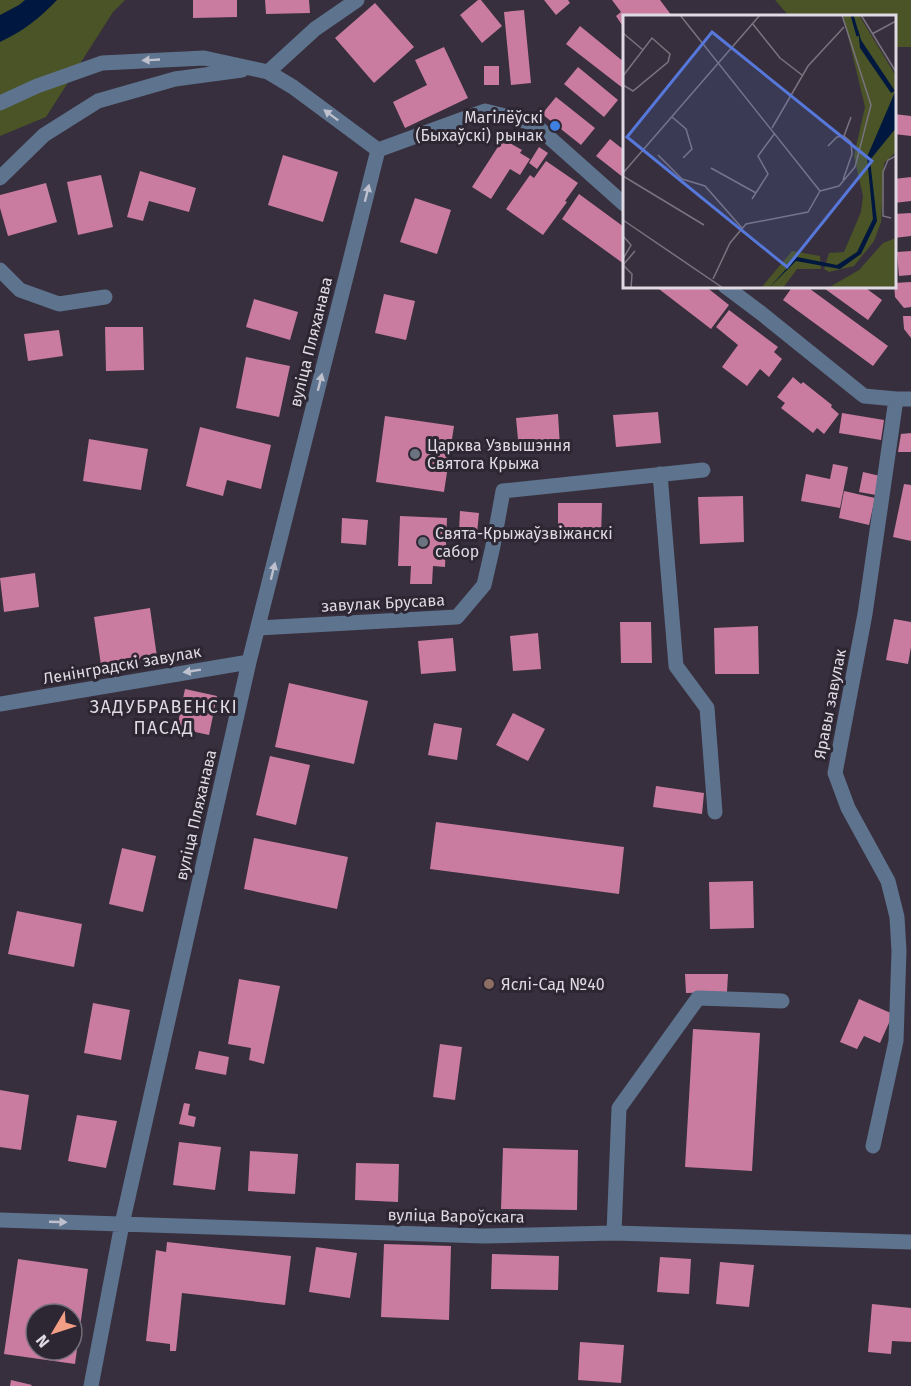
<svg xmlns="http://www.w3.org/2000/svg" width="911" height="1386" font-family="'Fira Sans',sans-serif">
<rect width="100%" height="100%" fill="#372f3d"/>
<path fill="#4a5426" d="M0,0H125L113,12L46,117L0,136Z
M775,0H911V47H895L894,16H789Z"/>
<path fill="#001740" d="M25,0H57C39,19 23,31 0,42V15L19,5Z"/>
<path fill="#c97ca0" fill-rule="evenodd" d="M193,0H237V17L193,18Z
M265,0H309L310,13L266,14Z
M478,0H481L502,26L482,43L460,15Z
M544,0H568L570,3L556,15Z
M612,0H660L672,16H624V28L616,16L621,12Z
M375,3L414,47L374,83L335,38Z
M524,10L531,83L511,85L504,12Z
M580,26L624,62V89L566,44Z
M444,47L468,98L405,128L393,102L427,85L415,60Z
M484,66H499V85H484Z
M578,67L618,100L604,117L564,84Z
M556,97L595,128L581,145L542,114Z
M894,114L911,116V136L894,134Z
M503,139L522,150L520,153L530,159L520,175L510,169L491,199L472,187Z
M610,139L624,150V178L596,156Z
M539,147L548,153L537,169L529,163Z
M283,155L338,172L323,222L268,205Z
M546,161L578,183L565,201L567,202L543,235L506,209L530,175L534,178Z
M140,171L196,188L189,212L149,201L143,221L127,217Z
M101,175L113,227L78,235L67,182Z
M911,177V201L894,203V179Z
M46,183L57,222L8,236L0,208V195Z
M579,194L624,227V264L562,219Z
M415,198L451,210L437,254L400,242Z
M911,213V236L894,238V214Z
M911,251V275L899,276L897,252Z
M911,282V307L904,308L895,297L894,283Z
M655,286H705L729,305L711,329Z
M793,286H806L888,346L873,366L783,300Z
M821,286H863L882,300L868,320Z
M384,294L415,301L406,340L375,333Z
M254,299L298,312L290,340L246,327Z
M729,310L778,347L774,352L782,359L769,377L760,369L747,386L722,367L738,345L716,327Z
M903,316H911V338L904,329Z
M105,327H143L144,370L106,371Z
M59,330L63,356L28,361L24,334Z
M246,357L290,366L279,417L236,408Z
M793,377L801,384L803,382L832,405L831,407L839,414L824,434L817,428L813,433L781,408L785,403L777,397Z
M658,412L661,443L616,447L613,415Z
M842,413L884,420L881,440L839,433Z
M558,414L560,447L519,450L516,418Z
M385,416L454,426L444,492L376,482Z
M200,427L271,445L261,489L227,480L223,496L186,486Z
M911,433V452H898L901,434Z
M89,439L148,449L141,490L83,481Z
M833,464L848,467L840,508L801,501L806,474L830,479Z
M863,472L880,476L876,495L859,492Z
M904,484L911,485V541L893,537Z
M844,491L875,498L869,525L839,518Z
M743,496L744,542L700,544L698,497Z
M558,503H602L601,538L558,537Z
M460,511L479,513L477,533L459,532Z
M400,516L447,518L445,567L433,566L432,584H410L411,566H398Z
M342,518L368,520L366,545L341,543Z
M35,573L39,607L4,612L0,578Z
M150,608L157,657L101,665L94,617Z
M894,619L911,622V647L908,664L886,660Z
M620,622H651L652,663H621Z
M758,626L759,674H715L714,628Z
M538,633L541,669L513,671L510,636Z
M453,638L456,671L421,674L418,641Z
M289,683L368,701L354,764L275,747Z
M185,689L217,696L209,735L177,728Z
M513,713L545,729L528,761L496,745Z
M434,723L462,728L457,760L428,755Z
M270,756L310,765L296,825L256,815Z
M656,786L704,793L702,814L653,807Z
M436,822L624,847L619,894L430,869Z
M254,838L348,857L337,909L244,889Z
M122,848L156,856L143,912L109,904Z
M753,881L754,928L710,929L709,882Z
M17,911L82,924L74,967L8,954Z
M685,974H728L727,992L686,993Z
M239,979L280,986L264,1064L249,1060L251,1048L228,1044Z
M859,999L893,1014L880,1043L864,1036L857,1049L840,1042Z
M93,1003L130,1010L121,1060L84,1053Z
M693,1029L760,1033L752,1171L685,1167Z
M440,1044L462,1047L455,1100L433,1097Z
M199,1051L229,1057L226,1075L195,1069Z
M0,1090L29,1095L21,1150L0,1147Z
M184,1103L190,1104L188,1115L196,1117L194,1127L179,1124Z
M77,1115L117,1121L106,1168L68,1161Z
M179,1142L221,1147L215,1190L173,1185Z
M503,1148L578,1150L577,1210L501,1209Z
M250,1151L298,1154L295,1194L248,1191Z
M356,1163L399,1164L398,1202L355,1200Z
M167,1242L291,1256L285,1305L182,1293L176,1351H170V1344L146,1341L156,1250L166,1252Z
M384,1244L451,1246L449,1320L381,1317Z
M316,1247L357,1253L350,1298L309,1292Z
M492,1254L559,1256L558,1290L491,1289Z
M660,1257L691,1259L689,1294L657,1292Z
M18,1259L88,1269L75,1364L4,1354ZM36,1314H72V1350H36Z
M720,1262L754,1265L749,1307L716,1304Z
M872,1304L911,1308V1342L892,1341L891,1354L868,1352Z
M580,1342L624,1345L621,1383L578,1380Z
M11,1380L32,1385L31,1386H10Z"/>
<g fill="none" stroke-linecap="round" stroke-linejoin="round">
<path stroke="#5e738d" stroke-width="15" d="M268,72L315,29L357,0
M0,103L37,86L102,63L204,58L268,72L293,87L378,150
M378,150L485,111L533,123L624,204
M0,178L44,135L98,101L175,79L242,70
M0,270L20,290L59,304L105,297
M725,286L761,313L864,396L896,399H911
M660,474L676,666L707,708L715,812
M258,628L457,617L484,585L493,546L503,491L703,470
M0,704L249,662
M873,1146L896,1041L899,951L897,917L888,881L848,808L835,773L865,614L896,399
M0,1220L483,1236L614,1233L911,1242
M614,1233L619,1108L698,998L782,1001
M91,1386L122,1224L249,662L378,150"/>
</g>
<defs><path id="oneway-solid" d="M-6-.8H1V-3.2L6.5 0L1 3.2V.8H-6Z" transform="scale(1.5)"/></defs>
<g fill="#bfc0ce">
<use href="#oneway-solid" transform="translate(151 60) rotate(177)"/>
<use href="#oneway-solid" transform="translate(331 115) rotate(-143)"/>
<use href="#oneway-solid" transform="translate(367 193) rotate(-76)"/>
<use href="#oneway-solid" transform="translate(320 382) rotate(-76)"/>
<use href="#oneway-solid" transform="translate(273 571) rotate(-76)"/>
<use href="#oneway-solid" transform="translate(192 671) rotate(171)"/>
<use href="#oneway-solid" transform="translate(58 1222) rotate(2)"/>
</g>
<circle fill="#3f7fe0" stroke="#2d2633" stroke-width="2" cx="555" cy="126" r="6"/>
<g fill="#6b7280" stroke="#2d2633" stroke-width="2">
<circle cx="415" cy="454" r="6"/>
<circle cx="423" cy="542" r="6"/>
</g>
<circle fill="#8d6e63" stroke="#2d2633" stroke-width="2" cx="489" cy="984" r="6"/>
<g text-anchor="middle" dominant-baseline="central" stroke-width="6" stroke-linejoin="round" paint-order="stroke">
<g font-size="16" fill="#dfdae3" stroke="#2d2633" text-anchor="start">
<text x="543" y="117" text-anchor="end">Магілёўскі<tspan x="543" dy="18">(Быхаўскі) рынак</tspan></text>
<text x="427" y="445">Царква Узвышэння<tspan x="427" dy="18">Святога Крыжа</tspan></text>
<text x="435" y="533">Свята-Крыжаўзвіжанскі<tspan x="435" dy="18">сабор</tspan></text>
<text x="501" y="984">Яслі-Сад №40</text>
</g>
<g font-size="16" fill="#dfdae3" stroke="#2d2633">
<text transform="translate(311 342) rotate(-76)">вуліца Пляханава</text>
<text transform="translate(383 603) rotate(-3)">завулак Брусава</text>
<text transform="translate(122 665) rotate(-10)">Ленінградскі завулак</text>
<text transform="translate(830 704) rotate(-79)">Яравы завулак</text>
<text transform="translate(196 815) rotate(-77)">вуліца Пляханава</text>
<text transform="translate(456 1216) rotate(1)">вуліца Вароўскага</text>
</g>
<g font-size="18" letter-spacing="1.5" fill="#dfdae3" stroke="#2d2633">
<text x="164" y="707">ЗАДУБРАВЕНСКІ<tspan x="164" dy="21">ПАСАД</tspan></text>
</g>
</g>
<g transform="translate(623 15)">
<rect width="273" height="273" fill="#372f3d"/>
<path d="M220,0H236L273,61V137L261,148L258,207L251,226L231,251L206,257L201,254L206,238L221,237L238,197L240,181L231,141L242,92ZM273,223V273H205L236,255L260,228ZM169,236L197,241L198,254H174L160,273H138Z" fill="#4a5426"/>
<path d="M235,14L238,25L272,76L268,78L237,33ZM272,77L273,113L247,145L254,206L238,239L217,254L173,246L146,273L174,242L214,250L234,237L250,204L244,142Z" fill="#001740"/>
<path fill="none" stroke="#001740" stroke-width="3" d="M229,0L235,21"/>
<path fill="none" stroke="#7a737f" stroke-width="1.5" d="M57,0L197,176M238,0L273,57M129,8L157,43L179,60M0,18L20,35M249,19L273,6M0,61L29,23L47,39L45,47L10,76L0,70M49,102L63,114L69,134L60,143M149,113L185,51L221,12M205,131L214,122L221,121L228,102M35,140L59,164L82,171L119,213M88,153L133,178M0,158L137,0M0,161L81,210M220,165L229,139L228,127L221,121M197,176L216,171L232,152L248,90L219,0M129,184L145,159L135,141L152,118M268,203L260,201V157L265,145L273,141M0,205L100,273M0,221L8,230L0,244M90,264L107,228L123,209L185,197L197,176M8,273L9,259L0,250L12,236"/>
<path fill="#5778db" fill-opacity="0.15" stroke="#5778db" stroke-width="3" d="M89,17L249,146L164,252L4,122Z"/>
<rect width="273" height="273" fill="none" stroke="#dfdae3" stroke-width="3"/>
</g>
<g transform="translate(54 1332) rotate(231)"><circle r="28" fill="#2d2633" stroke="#746e79" stroke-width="1.5"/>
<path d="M0-4.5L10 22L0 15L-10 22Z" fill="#f39f85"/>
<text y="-9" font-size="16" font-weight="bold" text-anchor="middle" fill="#dfdae3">N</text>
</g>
</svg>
